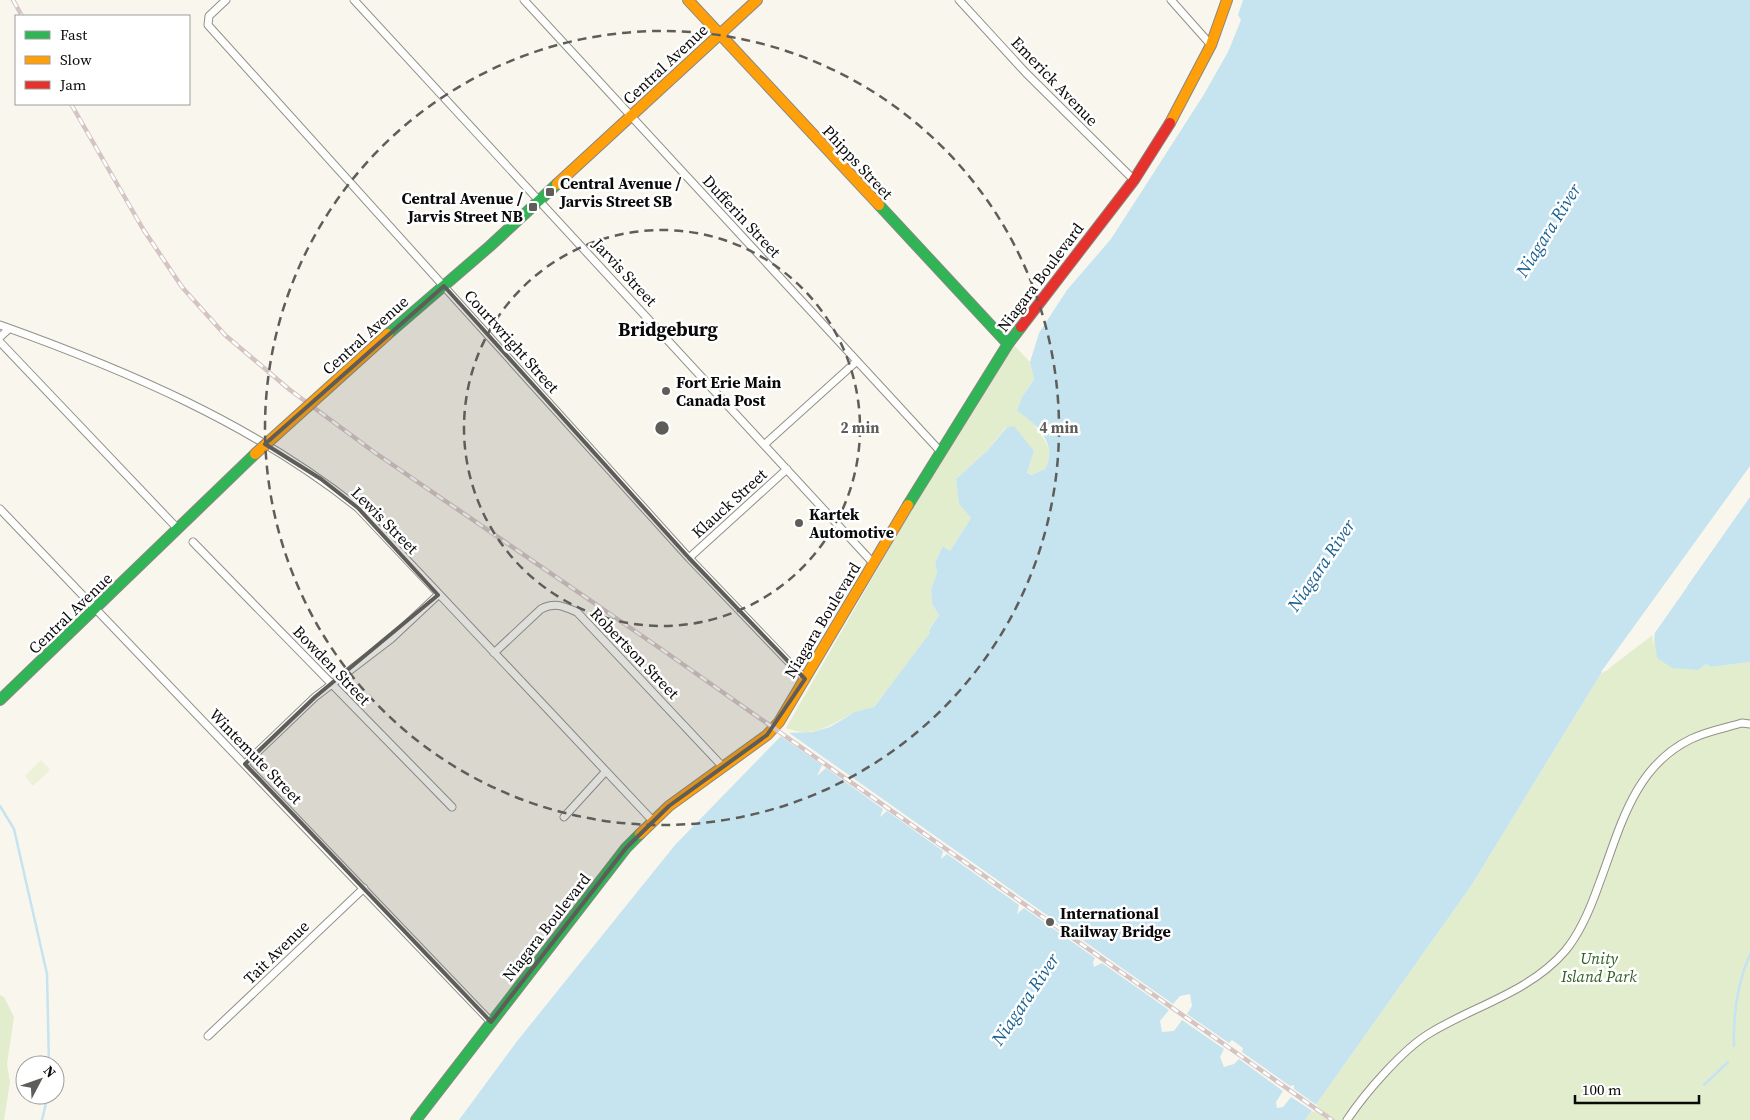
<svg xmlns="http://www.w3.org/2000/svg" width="1750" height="1120" font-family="'Source Serif 4',serif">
<rect width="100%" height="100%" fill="#f9f6ed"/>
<path fill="#e2edce" d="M1013,344L1030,362L1034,378L1022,397C1025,404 1027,413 1031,420C1041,437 1057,448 1045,469L1030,475L1027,473L1034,451L1006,427L988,450L956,479L959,504L971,518L950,551L943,546L935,562L937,572L931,590L932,604L939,615L929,629L931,633L872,709C838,712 823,743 786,728L972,405Z
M1654,634L1711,667L1750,662V1120H1305L1471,886L1600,675Z
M0,995L4,997L14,1017L7,1064L10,1082L4,1120H0Z"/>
<path fill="#ecf1d8" d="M41,760L50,770L33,786L25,776Z"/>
<path fill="#c6e3f0" d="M1243,0H1750V468L1600,675L1471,886L1305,1120H459L518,1040L675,845L784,733L813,732L830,727L855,712L874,707L930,633L929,630L939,615L932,604L931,590L937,572L935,562L943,546L950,551L971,518L959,504L956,479L988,450L1007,427L1014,426L1034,451L1027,473L1031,475L1045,469C1059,445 1036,423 1017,411L1022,397L1034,379L1030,362L1039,333L1067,290L1111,239L1203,96L1228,52L1241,20L1238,15Z
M1750,495V662L1711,667L1706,664L1698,670L1672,668L1657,658L1654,634L1687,587L1688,580Z"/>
<path fill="#f9f6ed" d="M1750,466V472L1608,670L1601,672Z
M1750,493V497L1655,632L1653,645L1652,632L1684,586L1686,578Z
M785,730L1173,1004L1180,996L1190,994L1192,1006L1187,1014L1229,1043L1232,1040L1243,1048L1242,1052L1290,1086L1294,1085V1089L1318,1106L1314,1112L1291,1097L1283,1107L1277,1108L1276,1102L1283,1091L1239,1059L1234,1064L1224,1067L1220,1057L1224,1049L1182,1020L1174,1031L1162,1032L1160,1021L1169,1010L1102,963L1094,967L1093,962L1095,958L1024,908L1017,914L1019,905L947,854L941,859L943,851L887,811L880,817L883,809L826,768L817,776L822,765L779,735Z"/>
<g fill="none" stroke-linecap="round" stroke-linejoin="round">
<path stroke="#c6e3f0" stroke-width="2.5" d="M0,806L14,829L47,974L49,1065
M1734,1046C1733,1013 1737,984 1750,954
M1704,1085L1728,1062
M42,1120L48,1095"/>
<g stroke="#92908c" stroke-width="9">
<path id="street" d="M226,0L209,16L208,25L689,558L805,679
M354,0L873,563
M524,0L940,451
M959,0L1026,73L1134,180
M1171,0L1211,45
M0,325C126,370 253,424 358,508L652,820
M0,337L9,329
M0,342L177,528
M765,444L857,361
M0,509L491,1022
M193,542L452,807
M689,558L787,469
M494,653L541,609C555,602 563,606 577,612L723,767
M245,764L315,697L391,639L438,595
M564,817L606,771
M208,1036L364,888
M1347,1120C1365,1093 1403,1049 1430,1033C1474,1006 1530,992 1565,951C1581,932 1591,907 1599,884C1620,829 1633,767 1691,739C1707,731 1725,728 1742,723L1750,724"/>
</g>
<g stroke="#888783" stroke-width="12">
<path id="fast" d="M879,205L1008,344
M388,334L490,246L557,184
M908,505L1008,344L1021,327
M0,700L255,454
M416,1120L626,848L640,834"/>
</g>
<g stroke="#888783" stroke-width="12">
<path id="slow" d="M688,0L879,205
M1170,123L1211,45L1227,0
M557,184L757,0
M640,834L669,806L767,735L779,722L908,505"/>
</g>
<g stroke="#888783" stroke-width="12">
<path id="jam" d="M1021,327L1134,180L1170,123"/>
</g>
<use href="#street" stroke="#fefefc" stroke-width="7"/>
<use href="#fast" stroke="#30b455" stroke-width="10"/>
<use href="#slow" stroke="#ff9f0a" stroke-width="10"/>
<use href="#jam" stroke="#e5322d" stroke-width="10"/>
<g stroke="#d4c5c4" stroke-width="4.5">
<path id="rail" d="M13,0L22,16
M71,104L143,229L182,287L225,335L290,390L374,452L664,651L1332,1120"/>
</g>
<use href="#rail" stroke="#fff" stroke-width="2.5" stroke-dasharray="8" stroke-linecap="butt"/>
<g stroke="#888783" stroke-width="12" stroke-linecap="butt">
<path id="slow-bridge" d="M255,454L388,334"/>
</g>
<use href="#slow-bridge" stroke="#ff9f0a" stroke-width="10"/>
</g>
<path fill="#5e5d59" fill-opacity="0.2" stroke="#5e5d59" stroke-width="4" stroke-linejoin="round" d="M444,286L689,558L805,679L767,735L669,806L626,848L491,1022L245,764L315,697L438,595L358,508L321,479L265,444Z"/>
<g fill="none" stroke="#5e5d59" stroke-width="2.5" stroke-dasharray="9 6">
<circle cx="662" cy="428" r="198"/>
<circle cx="662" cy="428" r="397"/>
</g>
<g fill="#5e5d59" stroke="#fff" stroke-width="2">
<rect x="545" y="187" width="10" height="10" rx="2.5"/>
<rect x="528" y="202" width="10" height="10" rx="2.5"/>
<circle cx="666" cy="391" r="5"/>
<circle cx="799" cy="523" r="5"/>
<circle cx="1050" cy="922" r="5"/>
</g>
<g text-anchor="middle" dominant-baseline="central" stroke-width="5" stroke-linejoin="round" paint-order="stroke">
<g font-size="16" fill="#0a0a0a" stroke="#fff">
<text transform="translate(665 64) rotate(-43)">Central Avenue</text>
<text transform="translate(1055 81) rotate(46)">Emerick Avenue</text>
<text transform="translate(858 162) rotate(47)">Phipps Street</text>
<text transform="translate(742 216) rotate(47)">Dufferin Street</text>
<text transform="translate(625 272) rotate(47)">Jarvis Street</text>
<text transform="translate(1040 277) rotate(-53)">Niagara Boulevard</text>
<text transform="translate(365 335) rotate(-42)">Central Avenue</text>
<text transform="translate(512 341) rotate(48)">Courtwright Street</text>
<text transform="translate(729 503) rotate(-42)">Klauck Street</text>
<text transform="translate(385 520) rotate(45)">Lewis Street</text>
<text transform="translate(70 613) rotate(-44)">Central Avenue</text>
<text transform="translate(822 620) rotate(-59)">Niagara Boulevard</text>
<text transform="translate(635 653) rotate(46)">Robertson Street</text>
<text transform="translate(332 665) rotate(46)">Bowden Street</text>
<text transform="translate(256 756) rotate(46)">Wintemute Street</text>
<text transform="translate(546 927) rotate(-52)">Niagara Boulevard</text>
<text transform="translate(276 952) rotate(-44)">Tait Avenue</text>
</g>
<g font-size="16" font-weight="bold" fill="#0a0a0a" stroke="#fff" text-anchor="start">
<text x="560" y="183">Central Avenue /<tspan x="560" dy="18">Jarvis Street SB</tspan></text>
<text x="523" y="198" text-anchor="end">Central Avenue /<tspan x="523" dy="18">Jarvis Street NB</tspan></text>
<text x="676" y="382">Fort Erie Main<tspan x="676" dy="18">Canada Post</tspan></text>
<text x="809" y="514">Kartek<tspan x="809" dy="18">Automotive</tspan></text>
<text x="1060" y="913">International<tspan x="1060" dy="18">Railway Bridge</tspan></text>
</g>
<g font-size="16" font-style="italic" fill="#2e5d1f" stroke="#fff">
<text x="1599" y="958">Unity<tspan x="1599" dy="18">Island Park</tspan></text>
</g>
<g font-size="18" font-style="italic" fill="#1c6393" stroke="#fff">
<text transform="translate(1548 230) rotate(-58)">Niagara River</text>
<text transform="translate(1321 565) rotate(-56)">Niagara River</text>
<text transform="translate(1025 999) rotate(-56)">Niagara River</text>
</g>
<g font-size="19" font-weight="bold" fill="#0a0a0a" stroke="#fff">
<text x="668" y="329">Bridgeburg</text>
</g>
</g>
<circle cx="662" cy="428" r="8" fill="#5e5d59" stroke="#fff" stroke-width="2.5"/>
<g font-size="15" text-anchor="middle" font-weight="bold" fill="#5e5d59" stroke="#fff" stroke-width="5" stroke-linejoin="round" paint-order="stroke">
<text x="860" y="433">2 min</text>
<text x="1059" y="433">4 min</text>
</g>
<rect x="15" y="15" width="175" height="90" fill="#ffffff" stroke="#9d9d9d"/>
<rect x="25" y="31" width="25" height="8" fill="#30b455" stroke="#9d9d9d"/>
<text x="60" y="40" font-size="15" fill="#0a0a0a">Fast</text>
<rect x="25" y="56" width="25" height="8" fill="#ff9f0a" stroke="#9d9d9d"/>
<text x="60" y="65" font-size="15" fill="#0a0a0a">Slow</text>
<rect x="25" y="81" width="25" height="8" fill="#e5322d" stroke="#9d9d9d"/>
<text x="60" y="90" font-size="15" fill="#0a0a0a">Jam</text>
<g transform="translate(40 1080) rotate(49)"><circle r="24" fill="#ffffff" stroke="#9d9d9d"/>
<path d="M0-4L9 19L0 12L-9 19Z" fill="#5e5d59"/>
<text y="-8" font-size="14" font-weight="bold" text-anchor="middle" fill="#0a0a0a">N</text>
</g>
<path d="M1575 1095v8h124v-8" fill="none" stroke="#0a0a0a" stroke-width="2.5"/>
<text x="1582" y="1095" font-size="15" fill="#0a0a0a" stroke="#ffffff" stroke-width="4" paint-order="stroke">100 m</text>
</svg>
